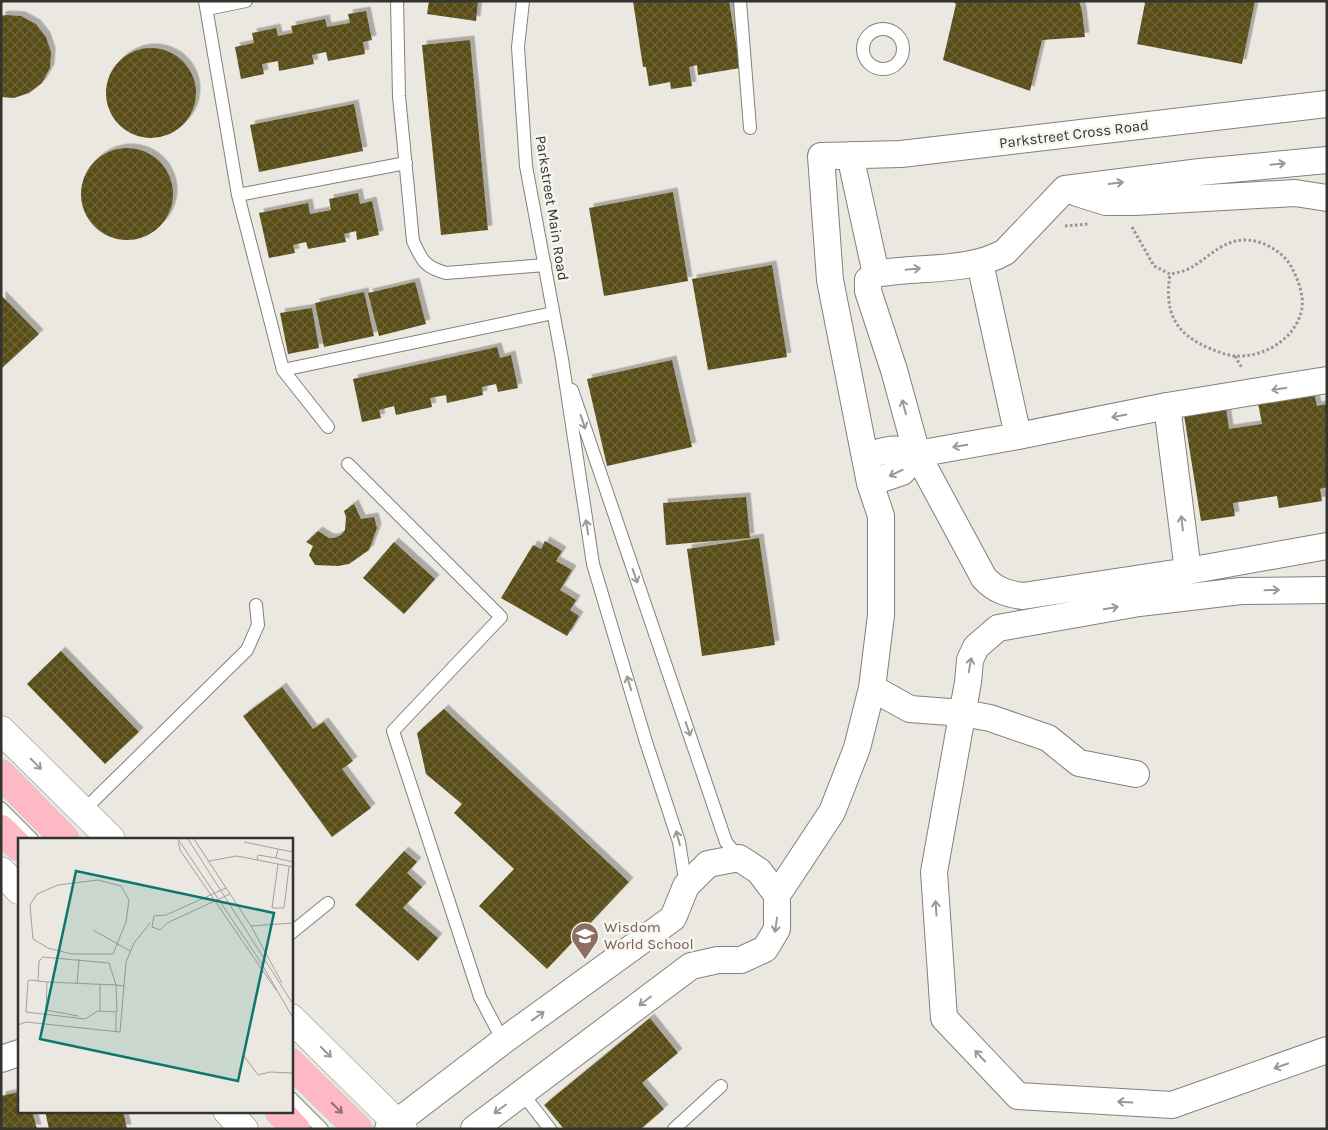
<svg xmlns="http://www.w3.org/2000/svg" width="1328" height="1130" font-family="Karla,sans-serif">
<defs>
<pattern id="building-cross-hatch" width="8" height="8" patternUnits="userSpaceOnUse" patternTransform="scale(1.25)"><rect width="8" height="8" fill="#594d16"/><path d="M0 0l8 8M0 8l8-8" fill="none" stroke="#6e6438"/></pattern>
<filter id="shadow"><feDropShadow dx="4.5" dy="-4.5" stdDeviation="0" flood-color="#0004"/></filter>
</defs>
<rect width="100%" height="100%" fill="#eae8e1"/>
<path fill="url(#building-cross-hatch)" filter="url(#shadow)" d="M429,1H478L476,21L427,14Z
M633,1H729L740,68L698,75L697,65L689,67L692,86L671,89L670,82L649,86L646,67H643Z
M952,1H1079L1082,11L1085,37L1042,40L1030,91L943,60L956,4Z
M1143,1H1255L1242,64L1137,44L1145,3Z
M366,11L372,40L363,42L365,54L328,61L326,52L312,55L314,64L279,71L278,61L262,64L264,74L241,79L235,47L254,43L252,33L276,28L278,36L293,33L291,26L325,19L327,27L350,23L348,14Z
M5,15L21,16L36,24L46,37L51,52L50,68L42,83L29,93L14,98L1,97V16Z
M470,40L488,230L441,235L422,45Z
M106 93a45 45 0 1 1 90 0a45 45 0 1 1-90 0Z
M354,104L363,151L259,172L250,125Z
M81 194a46 46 0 1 1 92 0a46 46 0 1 1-92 0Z
M673,192L688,281L604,296L589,208Z
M358,193L360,204L372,201L379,235L357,240L356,231L344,234L346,242L308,249L306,242L293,245L295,253L269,258L259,213L308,203L310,214L331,210L329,199Z
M772,265L787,357L708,370L692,279Z
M415,282L426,324L379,336L368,293Z
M364,292L374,336L324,347L315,303Z
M1,295L39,334L1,369Z
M312,308L319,348L288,354L280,313Z
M497,347L500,358L511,355L518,388L498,392L496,384L482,387L483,395L447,403L446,395L430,398L432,407L396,415L394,406L379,410L381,418L362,422L353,379Z
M672,360L692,447L607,466L587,379Z
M1314,393L1317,406L1327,404V487L1320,489L1322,501L1279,508L1277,496L1233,503L1235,516L1201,521L1184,415L1226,408L1229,429L1262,424L1258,403Z
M746,497L750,538L666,545L663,503Z
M354,504L361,519L374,517L377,528L369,550L349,564L338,566L315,565L309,555L313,546L306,542L318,531L329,538H334L341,535L345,530L346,517L344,511Z
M759,538L775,645L702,656L687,549Z
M545,541L562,551L556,561L572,570L560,590L576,600L570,610L579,616L567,636L501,598L533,545L541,549Z
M394,542L435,579L404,614L363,578Z
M61,651L139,732L105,764L27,684Z
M282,687L313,729L324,722L353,761L342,769L371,808L332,837L243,716Z
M444,709L629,882L547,969L479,906L514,869L454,813L462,804L426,774L417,733Z
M404,851L417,862L407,873L422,887L403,908L438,938L418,961L355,905Z
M650,1018L678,1053L642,1083L664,1109L641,1129H564L544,1105Z
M19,1092V1111H32L37,1129H1V1096Z
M45,1111H123L127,1129H49Z"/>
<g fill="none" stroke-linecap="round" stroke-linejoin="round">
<g stroke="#82817a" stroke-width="14">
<path id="service" d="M205,1L238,195L283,370L553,313
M397,1L399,96L413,241C422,260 424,267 446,273L545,265
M523,1L518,47L526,166L562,359L593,564L646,742L679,842L686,886
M740,1L750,128
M207,9L246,1
M863 49a20 20 0 1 1 40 0a20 20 0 1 1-40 0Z
M238,195L406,163
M283,370L328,427
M572,390L726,842L739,858
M348,464L501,617L393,731L480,997L503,1041
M1,808L32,839
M83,811L247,650L258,625L256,605
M291,933L328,903
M522,1093L550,1129
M291,1098L322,1129
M674,1129L721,1086"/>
</g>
<g stroke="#82817a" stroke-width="28">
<path id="minor" d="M850,155L876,274
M1327,160L1200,172L1065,189L1005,252C968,273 917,266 876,274L868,280V291L894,370L917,454L984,578C995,590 1007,594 1023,596L1188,571L1327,546
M1077,193L1106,202H1135L1295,193L1327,198
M980,263L1018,436
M1167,406L1188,571
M865,458C887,448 894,447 917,454L1018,436L1167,406L1327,380
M870,483L902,472L917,454
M1327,590L1241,591L1139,603L998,628L976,647L970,660L968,682L934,872L944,1018L1018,1096L1172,1105L1327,1050
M872,688L910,709L963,713L990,718L1048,738L1079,763L1136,774
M777,895L832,812L857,748L872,688L881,615V516L870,483L830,280L821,156L901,154L1327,104
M1,1059L19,1053
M388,1129L503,1041L673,918L686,886L708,864L739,858L759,871L777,895V929L765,949L741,960H718L691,966L474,1129"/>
</g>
<g stroke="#82817a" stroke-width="29">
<path id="tertiary" d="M1,730L111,839
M1,871L19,890
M291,1018L403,1129
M227,1111L244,1129"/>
</g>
<g stroke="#c6c6c5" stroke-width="29">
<path id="primary" d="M1,774L65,839
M1,829L19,847
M291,1063L358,1129
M279,1111L296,1129"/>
</g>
<path stroke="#979590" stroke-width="3" stroke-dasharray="2.5 2.5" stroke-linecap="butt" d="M1065,226L1088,224
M1132,227L1154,266L1170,274C1177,273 1186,271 1192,267C1209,257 1223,240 1245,240C1263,240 1284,252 1292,268C1298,280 1304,295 1302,308C1297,338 1265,357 1237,356C1228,356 1219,352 1211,349C1175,334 1164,313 1170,274
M1235,356L1242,368"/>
<use href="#service" stroke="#fff" stroke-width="12"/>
<use href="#minor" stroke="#fff" stroke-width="26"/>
<use href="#tertiary" stroke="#fff" stroke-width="28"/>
<use href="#primary" stroke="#feb9c4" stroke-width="28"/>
</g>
<defs><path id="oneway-shaft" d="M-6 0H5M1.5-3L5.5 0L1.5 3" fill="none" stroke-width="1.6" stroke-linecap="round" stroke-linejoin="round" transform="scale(1.25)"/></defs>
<g stroke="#999998">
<use href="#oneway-shaft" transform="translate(1278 164) rotate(-6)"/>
<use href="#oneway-shaft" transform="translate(1116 183) rotate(-7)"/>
<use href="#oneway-shaft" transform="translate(913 269) rotate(-5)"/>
<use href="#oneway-shaft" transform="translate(1279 389) rotate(170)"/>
<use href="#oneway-shaft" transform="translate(904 407) rotate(-105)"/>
<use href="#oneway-shaft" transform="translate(1119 416) rotate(169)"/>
<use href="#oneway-shaft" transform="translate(583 422) rotate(71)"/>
<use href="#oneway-shaft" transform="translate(960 446) rotate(170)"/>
<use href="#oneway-shaft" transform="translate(896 473) rotate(154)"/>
<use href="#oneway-shaft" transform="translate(1182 523) rotate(-97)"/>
<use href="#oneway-shaft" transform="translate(587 527) rotate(-99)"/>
<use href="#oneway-shaft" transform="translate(635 576) rotate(71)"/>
<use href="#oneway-shaft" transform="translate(1272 590) rotate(-1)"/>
<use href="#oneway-shaft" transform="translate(1111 608) rotate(-10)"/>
<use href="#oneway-shaft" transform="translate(970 665) rotate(-80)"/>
<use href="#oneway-shaft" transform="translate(629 683) rotate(-107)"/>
<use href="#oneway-shaft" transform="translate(688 729) rotate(71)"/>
<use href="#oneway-shaft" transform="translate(36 764) rotate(45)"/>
<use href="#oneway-shaft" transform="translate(678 838) rotate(-105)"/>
<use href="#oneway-shaft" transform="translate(936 908) rotate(-94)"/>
<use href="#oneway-shaft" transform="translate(776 925) rotate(98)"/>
<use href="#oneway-shaft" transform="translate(645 1001) rotate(143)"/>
<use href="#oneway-shaft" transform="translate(538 1016) rotate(-36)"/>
<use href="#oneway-shaft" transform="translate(326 1052) rotate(45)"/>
<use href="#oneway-shaft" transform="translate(980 1056) rotate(-133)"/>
<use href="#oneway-shaft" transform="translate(1281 1066) rotate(161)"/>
<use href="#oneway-shaft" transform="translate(1125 1102) rotate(-177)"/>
<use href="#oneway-shaft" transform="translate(500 1109) rotate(143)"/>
</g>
<use stroke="#8e6f73" href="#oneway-shaft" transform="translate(337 1108) rotate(45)"/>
<defs>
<g id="school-pin" transform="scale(1.4375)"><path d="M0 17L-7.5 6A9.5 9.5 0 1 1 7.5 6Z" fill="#8d6e63" stroke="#f7f6ee"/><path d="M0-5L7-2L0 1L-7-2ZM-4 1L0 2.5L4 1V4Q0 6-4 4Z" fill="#fff"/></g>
</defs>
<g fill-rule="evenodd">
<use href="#school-pin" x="585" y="936"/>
</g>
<g text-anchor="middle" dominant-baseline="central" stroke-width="5" stroke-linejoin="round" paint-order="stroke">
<g font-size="15" fill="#333330" stroke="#f7f6ee">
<text transform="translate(1074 134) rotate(-7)">Parkstreet Cross Road</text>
<text transform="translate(552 208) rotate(81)">Parkstreet Main Road</text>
</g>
<g font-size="15" fill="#785e54" stroke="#f7f6ee" text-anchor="start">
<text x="604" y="927">Wisdom<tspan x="604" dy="17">World School</tspan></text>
</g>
</g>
<g transform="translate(18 838)">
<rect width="275" height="275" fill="#eae8e1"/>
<path fill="none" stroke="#a1a09a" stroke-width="1" d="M160,1L242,123L275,180M170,1L275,166M176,1L233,88L264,145M160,3L162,12L258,152M226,4L260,11L258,20L240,17L239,22M260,11L275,14M258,20L275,24M191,23L219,18L275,29M260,26L254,70H266L271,29M80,42L103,48L111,62L108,84L95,116H54L30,110L15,101L12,67L19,56L40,47ZM208,50L148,77L136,78L134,89L142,92L149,85L212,56M233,88L275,85M75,92L112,113M20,143L21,123L25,119L91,125L98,147L99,174L80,173L67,181L8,174L10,143L13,142L20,143L29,144L98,147L106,148M29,144L28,172L60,178M59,146L61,121M82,146V173M98,175V193M0,187L8,184L102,194L108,124L116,105L132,85M226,218L240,237L252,234L275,235"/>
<path fill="#0f766e" fill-opacity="0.15" stroke="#0f766e" stroke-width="2.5" d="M58,33L256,75L220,243L22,201Z"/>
<rect width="275" height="275" fill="none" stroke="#333330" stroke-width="2.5"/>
</g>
<rect width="1328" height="1130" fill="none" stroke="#333330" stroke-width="5"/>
</svg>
